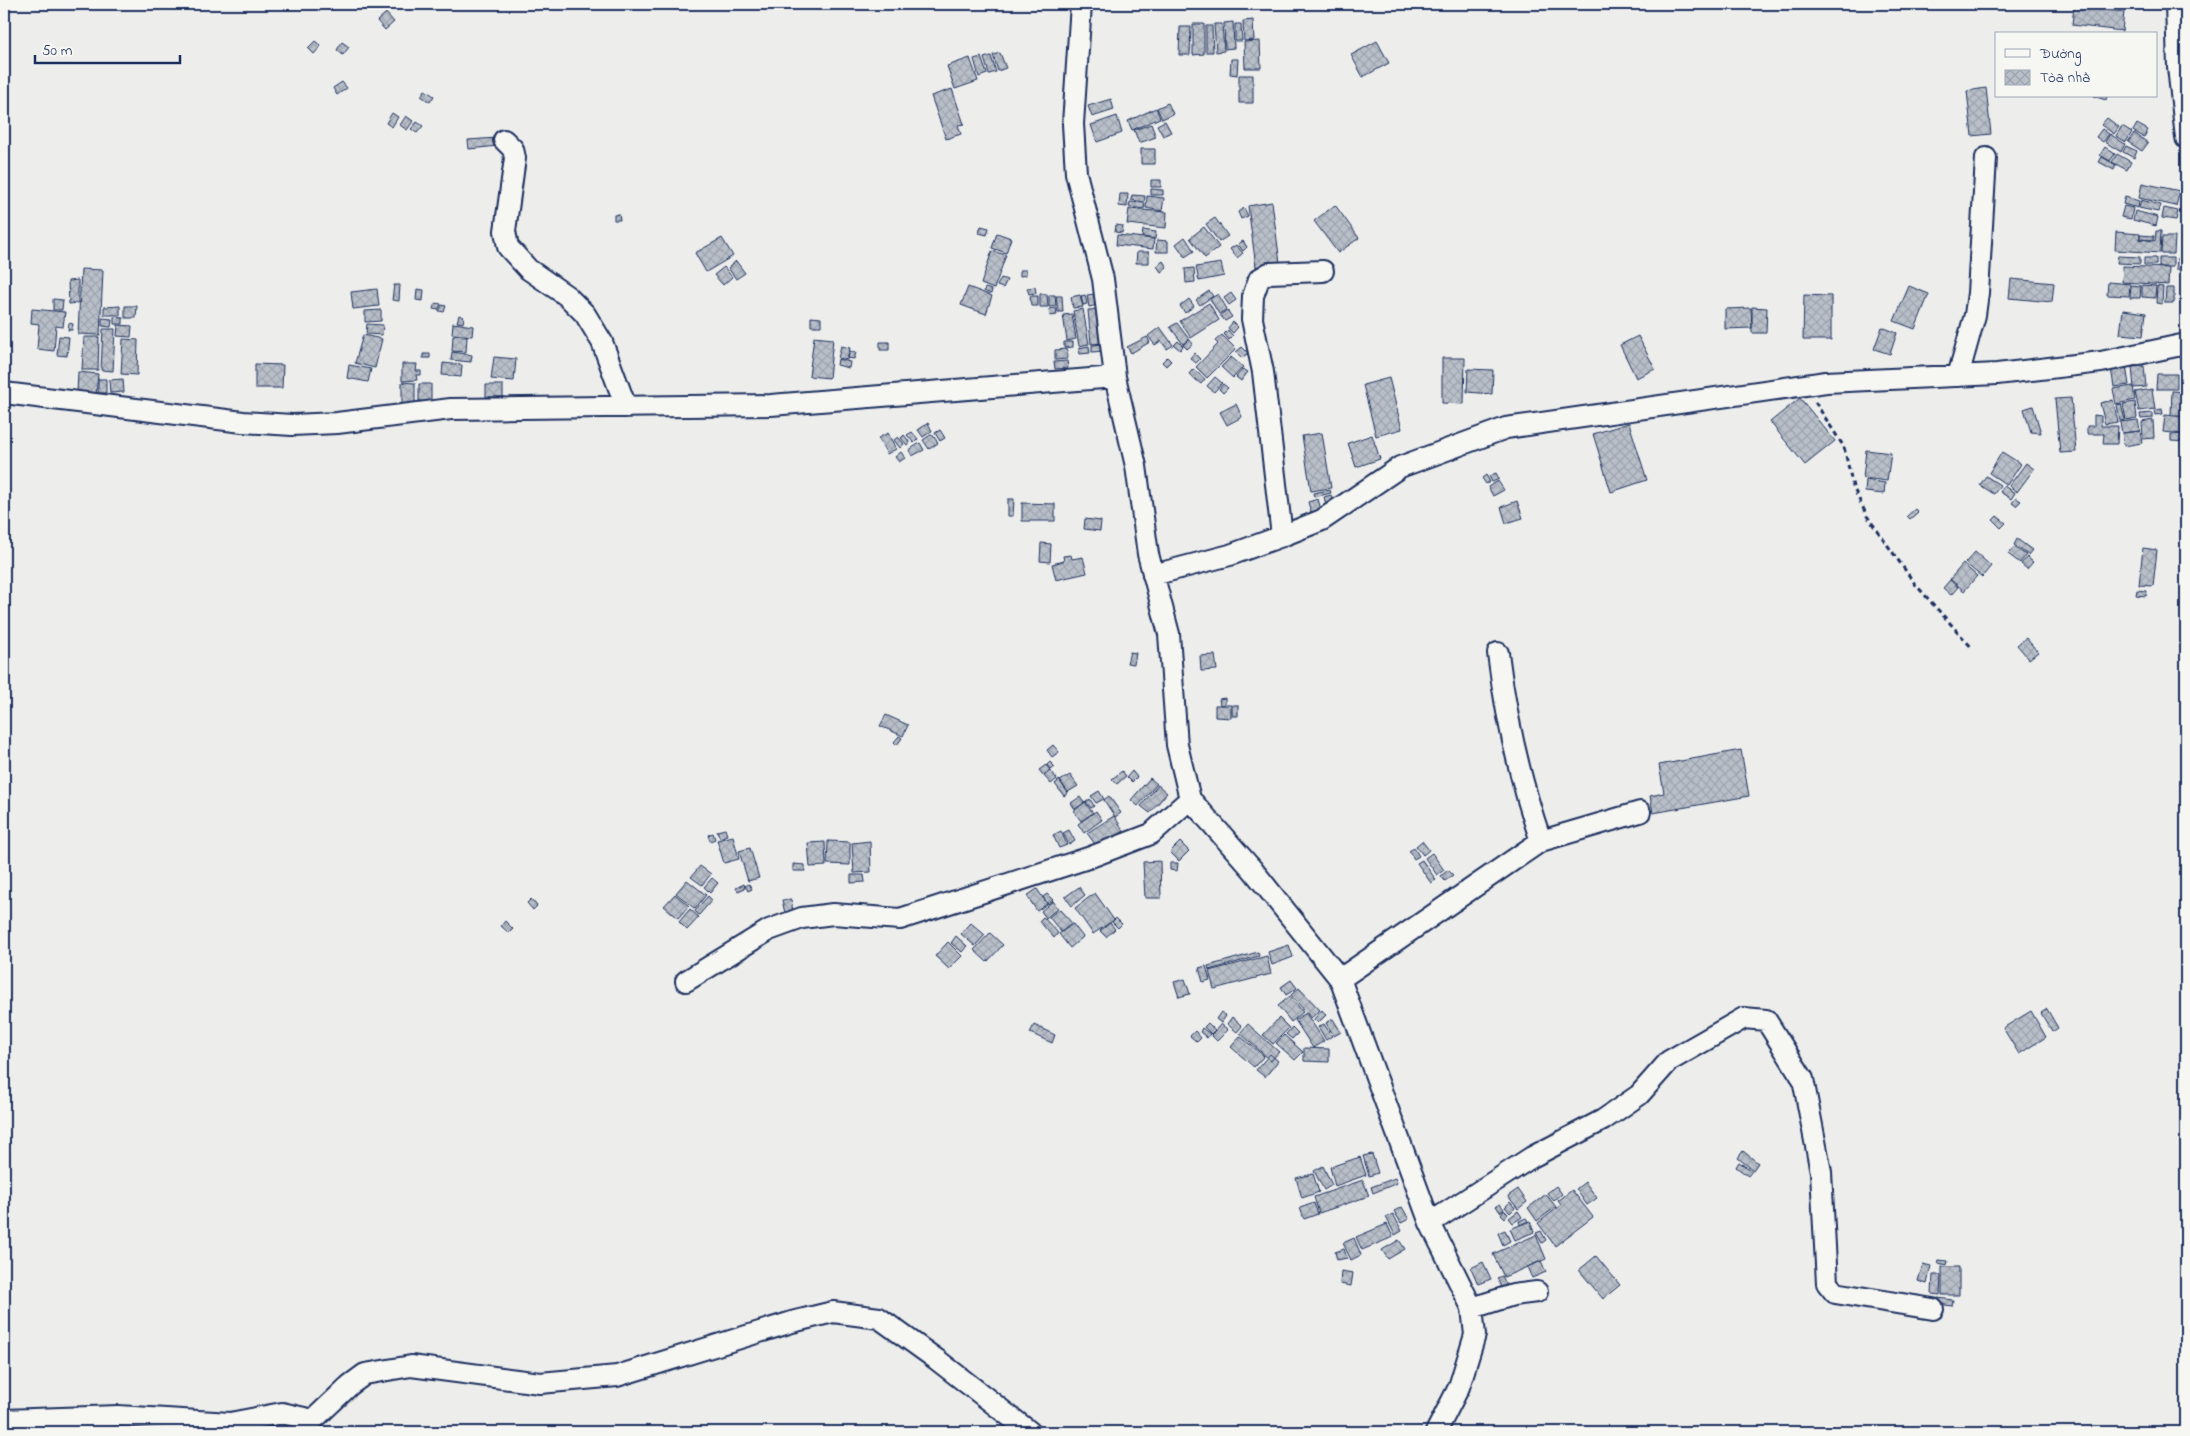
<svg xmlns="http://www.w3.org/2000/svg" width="2190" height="1436" font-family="'Indie Flower',sans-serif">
<defs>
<pattern id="building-cross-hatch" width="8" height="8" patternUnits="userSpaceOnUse" patternTransform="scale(1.25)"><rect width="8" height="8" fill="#b9bfc8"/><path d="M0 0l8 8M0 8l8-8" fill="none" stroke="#9ea4ae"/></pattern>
</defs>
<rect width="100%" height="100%" fill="#edeeec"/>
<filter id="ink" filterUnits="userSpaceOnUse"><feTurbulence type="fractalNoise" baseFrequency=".02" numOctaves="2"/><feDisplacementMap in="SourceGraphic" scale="10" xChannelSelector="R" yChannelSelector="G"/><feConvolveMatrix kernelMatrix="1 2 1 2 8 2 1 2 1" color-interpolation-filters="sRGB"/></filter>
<g filter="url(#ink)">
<path fill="url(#building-cross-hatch)" stroke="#1b2f5e" d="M2074,6L2124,12L2122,31L2072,25Z
M386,13L394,22L385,30L377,21Z
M1253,20L1254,40L1244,41L1243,21Z
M1233,22L1234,48L1225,49L1224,23Z
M1193,24H1204V54L1193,55Z
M1214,24H1222L1224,51L1216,52Z
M1235,24H1241L1242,41H1235Z
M1206,26H1212L1213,52H1206Z
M1180,27H1191L1190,55H1179Z
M315,41L321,46L314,54L308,48Z
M1260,41L1261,68H1245L1244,42Z
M1377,41L1389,63L1363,77L1351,55Z
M342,42L349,47L343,55L337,50Z
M1000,53L1006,68L998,71L993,55Z
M991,56L996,72L989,74L984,58Z
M981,57L987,74L979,77L974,59Z
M970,58L978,81L955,89L947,66Z
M1231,59H1238L1237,75L1230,74Z
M1239,75H1253V103H1239Z
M342,82L347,88L337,95L333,88Z
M1986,88L1991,134L1972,136L1967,91Z
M952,89L964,124L958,125L961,134L946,139L931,96Z
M425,90L434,96L430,102L421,96Z
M2093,96H2107L2106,100Z
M1111,99L1114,110L1092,117L1088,106Z
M1168,103L1173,114L1162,119L1157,108Z
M1156,108L1160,118L1132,130L1128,121Z
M392,113L398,117L392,127L386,123Z
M406,116L413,121L407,130L400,125Z
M1117,116L1122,133L1097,142L1091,125Z
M2107,118L2119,127L2114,134L2101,125Z
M1165,121L1171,132L1163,136L1157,125Z
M417,122L423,126L417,133L411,129Z
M1151,124L1156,137L1139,143L1134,130Z
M2137,124L2148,130L2144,137L2133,131Z
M2122,126L2132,132L2126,142L2116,136Z
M2102,129L2109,134L2103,142L2096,137Z
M2134,133L2148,143L2142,151L2128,142Z
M2110,134L2125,144L2121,152L2105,142Z
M497,138L498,146L469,149L468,140Z
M2126,146L2137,151L2134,158L2123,152Z
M2105,147L2115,154L2110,161L2100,155Z
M1141,149H1155V164H1141Z
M2117,154L2131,162L2127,170L2112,162Z
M2102,157L2116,165L2114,170L2099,162Z
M1151,180H1161V187H1151Z
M2142,183L2180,191L2176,206L2139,198Z
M1151,189L1163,190V195H1151Z
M1120,194H1128L1127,207L1119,206Z
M1132,195L1145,196L1144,202L1131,200Z
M1147,196L1164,198L1162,211L1146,208Z
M2125,197L2139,201L2138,208L2123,204Z
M2141,200L2160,205L2158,212L2139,208Z
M1130,202L1145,203L1144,209L1129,207Z
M1272,202L1280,263L1256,267L1248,206Z
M1335,205L1359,238L1338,253L1314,221Z
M2124,206L2133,208L2131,219L2121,217Z
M1244,208L1248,216L1241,219L1238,212Z
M2164,208L2178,211L2176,220L2162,218Z
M1129,209L1167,212L1166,228L1127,224Z
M2135,211L2158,217L2156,226L2133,220Z
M619,214L620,220H614V215Z
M1215,218L1228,236L1219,242L1206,224Z
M1116,225L1123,226L1122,233L1115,232Z
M981,226L989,228L987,235L979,233Z
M1204,227L1219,247L1205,258L1190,238Z
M1143,230L1156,232L1155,239L1142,237Z
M2156,231H2161L2160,253L2115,250L2116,232L2140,234V239L2155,241Z
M997,233L1011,238L1006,253L992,248Z
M1117,235L1154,239L1153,249L1116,245Z
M2140,235L2154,236L2153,240L2140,239Z
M1185,237L1194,251L1185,257L1176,244Z
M2162,237H2175L2174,254H2161Z
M722,238L733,256L706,272L695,253Z
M1157,240L1168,241V252H1156Z
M1243,241L1247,247L1243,251L1238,244Z
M1236,245L1243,253L1237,258L1230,249Z
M992,251L1006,255L994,289L981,284Z
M1137,252H1149V263H1136Z
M2118,256L2140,257V264L2117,263Z
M2144,258H2156V265H2144Z
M2159,258H2173V267H2159Z
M2177,258H2186V270L2176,269Z
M736,261L745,273L736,279L728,268Z
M1163,261L1167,267L1161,272L1157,266Z
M1221,263L1224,276L1199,281L1196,267Z
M2123,266L2169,268L2168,285L2122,282Z
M724,267L732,277L723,285L714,275Z
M1194,268L1195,282L1186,283L1185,269Z
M81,269L103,270L100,335L78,334Z
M1020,270H1026V275L1020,276Z
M1001,278L1007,280L1003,288L997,286Z
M2011,279L2054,283L2052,302L2009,298Z
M78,280V303L69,304L68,281Z
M2108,282L2130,284L2129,296L2107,295Z
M394,285H400L399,301L392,300Z
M2131,285L2141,286L2140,298H2130Z
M2142,285L2156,286L2155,298L2142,297Z
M1909,286L1929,294L1915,329L1894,321Z
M2157,286L2163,287L2162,304L2156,303Z
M968,287L992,296L986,314L961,305Z
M1035,287L1036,293L1029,294L1027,288Z
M985,288L992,290L991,294L984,291Z
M2166,288H2174V303H2165Z
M377,289L379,306L353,309L351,292Z
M417,289L424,290L423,301L416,300Z
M1209,291L1213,296L1200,305L1196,300Z
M1231,293L1236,300L1229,305L1224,298Z
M1040,294H1047L1048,307H1040Z
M1095,294L1097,305L1089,307L1087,295Z
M1218,294L1227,309L1219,314L1210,299Z
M1049,295H1055L1056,306L1049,307Z
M1080,295L1083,307L1073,308L1071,297Z
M1085,295L1087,304L1083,305L1081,296Z
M1804,295L1831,296V340H1803Z
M1030,296H1038V306H1031Z
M1056,296H1062L1063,312H1058Z
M53,299L63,300L62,310H53Z
M1189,299L1194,306L1185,313L1180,306Z
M435,303L441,304L438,310L433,309Z
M1209,303L1219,320L1191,338L1180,321Z
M442,305L446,306L444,312L439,311Z
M120,306V315H104V307Z
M125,306H137L136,318H125Z
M1752,307L1767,308L1766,333H1752Z
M1056,308L1057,315L1050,316L1049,309Z
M1751,308L1752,328L1725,329V309Z
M32,309L65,312L63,327L56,326L54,351L37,349L39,324L31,323Z
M1083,309L1089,344L1079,346L1073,311Z
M1102,309L1105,343L1091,344L1088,310Z
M381,310V321L365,322V311Z
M1227,310L1232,317L1225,321L1220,315Z
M2123,310L2146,313L2143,336L2120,334Z
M1072,314L1076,339L1067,341L1063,315Z
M459,315L464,317L463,323L457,322Z
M114,317L123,318V324H114Z
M811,317L821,318V326H811Z
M102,318L112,319L111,327L102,326Z
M1233,322L1238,327L1233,333L1228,328Z
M69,323L73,324L72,330H68Z
M453,323L473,326L472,336L452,334Z
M1177,323L1189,339L1183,344L1170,327Z
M367,324L383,325L382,335L366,334Z
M118,325L132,326L131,337L117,336Z
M1160,327L1173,345L1167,349L1161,341L1155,345L1148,336Z
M1882,327L1897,333L1890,354L1874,349Z
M103,329H115L113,371L101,370Z
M1228,330L1233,336L1229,340L1224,334Z
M363,335L382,339L375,368L355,363Z
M1222,335L1236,349L1207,378L1196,367L1218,344L1215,341Z
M59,336L69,337L67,356L57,355Z
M453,336L467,337L466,352L452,351Z
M1638,336L1655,369L1636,378L1620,345Z
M84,337H99L98,370H82Z
M814,337L833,339L829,378L809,376Z
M1147,337L1150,342L1131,353L1127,347Z
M123,339L138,340L137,375L121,374Z
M1189,339L1193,344L1187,349L1183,345Z
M1178,341L1183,346L1180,350L1174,345Z
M880,342H889V350H880Z
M1064,342H1073V347L1064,348Z
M1104,344L1105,351L1092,352V345Z
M841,346L850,348L847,360L838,358Z
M1089,346L1090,353L1080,354L1079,348Z
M1242,347L1248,353L1242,358L1236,352Z
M1067,349V359L1055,360V350Z
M850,351L856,353L854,359L848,358Z
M452,352L472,355L471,362L451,360Z
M1194,353L1200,359L1196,363L1190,358Z
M423,354H430V358H423Z
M494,357L516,359L514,381L491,379Z
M1167,357L1171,361L1166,366L1162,362Z
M1231,357L1243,367L1233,378L1221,367Z
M1442,358H1465L1464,404L1442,403Z
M838,359L850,362L849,368L837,365Z
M1067,361L1068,368L1055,369L1054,362Z
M443,363L462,365L461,377L442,375Z
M255,364L283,365L282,388H255Z
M402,364H417L416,371H421V375H416L417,380L402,381Z
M349,365L371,369L368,382L347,378Z
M2126,366L2129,385L2114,387L2111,368Z
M2144,366L2146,387L2134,388L2132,367Z
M1193,369L1205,379L1201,384L1189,374Z
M1243,369L1248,372L1241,381L1236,377Z
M1468,369L1493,370L1492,394L1467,392Z
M78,372L98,374L96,394L77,393Z
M2157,374H2177V389H2156Z
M1215,377L1222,383L1214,392L1207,386Z
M1389,378L1402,429L1376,436L1363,385Z
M98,379H106V393H98Z
M123,379L124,392L110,393L109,380Z
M402,382L415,383V404H402Z
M419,384H431V402L419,401Z
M1223,384L1228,388L1223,393L1219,389Z
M486,385H503V397H486Z
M2133,386L2135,400L2116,404L2113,389Z
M2152,389L2155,409L2139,411L2135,392Z
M2172,391L2186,392V415H2171Z
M1800,398L1835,441L1805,465L1770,422Z
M2071,398L2076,452L2060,453L2055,399Z
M2113,400L2118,422L2105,424L2100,403Z
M2135,402L2137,418L2126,420L2123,404Z
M1236,404L1242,417L1227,425L1220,412Z
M2121,404L2125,420L2120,421L2117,405Z
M2033,406L2041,433L2031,432L2024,409Z
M2162,409L2163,414L2156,415L2155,410Z
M2153,413V418L2141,419L2140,414Z
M2094,415L2101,416V426H2118L2117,444H2103L2104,434H2087V426H2094Z
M2165,415L2185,417L2184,434L2163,432Z
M2138,420L2140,431L2122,433L2120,422Z
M2153,420L2154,438L2143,439L2142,422Z
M928,423L932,431L923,437L918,430Z
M1629,423L1647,480L1611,492L1593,434Z
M940,430L945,438L940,441L935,433Z
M2140,431L2142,443L2124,446L2122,433Z
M912,432L918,439L914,443L907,435Z
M888,433L896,449L887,454L878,438Z
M1322,433L1331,488L1311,491L1302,436Z
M932,434L938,443L929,449L923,440Z
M2171,434L2186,435V442L2171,441Z
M904,435L910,443L907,445L901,438Z
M1372,435L1380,459L1356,467L1348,443Z
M898,437L904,444L900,448L894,440Z
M920,443L924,450L912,456L909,450Z
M1866,450L1891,453L1887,481L1863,478Z
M901,452L905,458L899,462L895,457Z
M2002,452L2021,464L2007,485L1989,473Z
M2026,463L2034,469L2017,492L2009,486Z
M1496,473L1499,479L1492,482L1489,476Z
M1486,475L1490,482L1486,484L1482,478Z
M1986,476L2000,485L1994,494L1980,485Z
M1866,480L1885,483L1884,494L1865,492Z
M1498,481L1504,490L1493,496L1488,487Z
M2004,486L2015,493L2011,499L2000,492Z
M1330,490L1331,493L1314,497L1313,493Z
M1331,495L1333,503L1326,505L1324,497Z
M2016,498L2021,501L2016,506L2012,503Z
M1008,499H1014L1013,516H1008Z
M1318,499L1321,510L1311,512L1308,502Z
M1517,501L1523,518L1506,523L1501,507Z
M1022,503L1055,504V521H1022Z
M1915,509L1918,512L1910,519L1907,516Z
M1997,516L2006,523L2001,528L1993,520Z
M1085,519L1101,521L1100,531L1084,529Z
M2017,539L2032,550L2028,555L2014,545Z
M1041,543L1051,544L1050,562L1040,561Z
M2014,547L2026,555L2020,563L2008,554Z
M2143,548L2157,550L2153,586L2139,585Z
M1975,552L1991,566L1982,577L1965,563Z
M1071,555L1072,559L1083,557L1087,573L1056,580L1052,564L1064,561L1063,556Z
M2027,557L2033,562L2027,569L2021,564Z
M1963,564L1977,576L1964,591L1950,579Z
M1950,580L1958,587L1951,595L1943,588Z
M2137,590L2147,591L2146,596L2136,595Z
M2026,638L2038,652L2029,659L2017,645Z
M1130,652L1136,653L1134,664L1127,663Z
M1215,655L1217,670L1201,671L1200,656Z
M1225,698V704L1220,705L1219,699Z
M1215,705H1231V718L1215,717Z
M1232,705H1238V716H1232Z
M886,715L908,725L903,736L880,726Z
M899,736L902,738L897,745L894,742Z
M1053,745L1059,752L1052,757L1047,750Z
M1741,750L1749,796L1653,813L1650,796L1664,793L1659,765Z
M1050,762L1055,767L1051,770L1047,765Z
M1046,765L1050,770L1043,775L1039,770Z
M1050,771L1057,779L1051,784L1044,776Z
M1122,771L1126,776L1117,784L1112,779Z
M1132,771L1137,777L1132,782L1127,777Z
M1070,775L1078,786L1068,792L1060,781Z
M1150,778L1157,784L1138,806L1131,800Z
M1059,780L1068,793L1064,796L1055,784Z
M1158,785L1167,793L1150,813L1141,806Z
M1099,791L1104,799L1096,803L1091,796Z
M1109,796L1121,813L1115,817L1104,800Z
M1080,797L1084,803L1075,809L1071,803Z
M1090,799L1094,806L1091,808L1086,802Z
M1085,802L1093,813L1081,821L1074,811Z
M1096,811L1102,820L1084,833L1078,824Z
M1114,816L1124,831L1098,848L1087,833Z
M725,829L727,835L720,838L717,831Z
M1069,830L1075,841L1069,845L1063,833Z
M1061,831L1067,845L1059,848L1053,835Z
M713,833L715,839L710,841L708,835Z
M733,836L739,859L724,863L717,840Z
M828,841L850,842V865L827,864Z
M870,841L871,872L854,873L852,843Z
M1422,841L1429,850L1423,855L1416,846Z
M825,842L826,866L810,867L808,843Z
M1180,842L1189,851L1179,861L1170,852Z
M750,848L759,878L748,881L739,851Z
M1414,848L1419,856L1414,859L1409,851Z
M1432,853L1444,870L1437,875L1425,858Z
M1422,860L1436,880L1431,883L1417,863Z
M1160,861L1161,898H1145L1143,862Z
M1170,863H1178L1177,871L1170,870Z
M793,864L805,865V871H793Z
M700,866L711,874L702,885L691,877Z
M1448,870L1453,875L1445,881L1441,876Z
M851,875H864L865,882L851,883Z
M712,878L718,883L710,893L704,887Z
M687,880L706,895L695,909L676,893Z
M744,884L745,888L738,891L736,888Z
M749,884L752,889L748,891L745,886Z
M1079,887L1085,895L1072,906L1065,897Z
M1037,889L1047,904L1037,911L1027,896Z
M1095,893L1114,920L1093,934L1075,908Z
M675,894L689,906L678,918L664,906Z
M1047,894L1053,900L1048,904L1043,897Z
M708,896L712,900L699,915L695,911Z
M531,899L537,906L533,910L527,903Z
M791,899L793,912L785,913L782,900Z
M1053,901L1058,908L1046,918L1041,911Z
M690,909L699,917L687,930L679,922Z
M1059,909L1072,923L1061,932L1049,917Z
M1043,917L1058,933L1054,938L1039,921Z
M1116,918L1122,924L1118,928L1112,922Z
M505,921L513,929L509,933L501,926Z
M971,923L985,935L975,946L961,934Z
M1110,923L1115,929L1106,937L1100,931Z
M1073,924L1083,937L1070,948L1059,934Z
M990,933L1003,945L987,962L974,950Z
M956,936L967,946L962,952L951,943Z
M948,942L962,956L949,969L935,956Z
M1289,945L1293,957L1272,965L1268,952Z
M1258,952L1259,956L1209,970L1208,966Z
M1267,956L1271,974L1214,989L1209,971Z
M1206,966L1210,980L1203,982L1199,968Z
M1185,979L1190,994L1179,997L1174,982Z
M1291,980L1297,988L1286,995L1281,987Z
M1299,988L1320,1010L1311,1018L1291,995Z
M1290,996L1303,1012L1291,1022L1278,1006Z
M2047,1009L2058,1028L2052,1032L2041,1013Z
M1322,1010L1326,1015L1318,1023L1314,1019Z
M2031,1011L2046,1037L2019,1054L2003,1028Z
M1221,1012L1226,1016L1221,1023L1216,1019Z
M1306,1013L1324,1041L1313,1048L1295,1020Z
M1232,1017L1242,1026L1237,1032L1227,1024Z
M1279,1018L1289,1028L1273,1044L1263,1035Z
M1333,1019L1341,1032L1334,1036L1326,1023Z
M1208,1023L1215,1030L1211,1034L1204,1027Z
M1221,1024L1228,1030L1217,1041L1211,1035Z
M1248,1024L1279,1052L1271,1061L1240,1033Z
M1324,1024L1332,1036L1326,1040L1318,1027Z
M1034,1025L1055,1035L1052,1043L1030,1033Z
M1292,1027L1298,1033L1292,1039L1286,1034Z
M1202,1028L1210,1034L1207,1038L1200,1032Z
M1195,1031L1201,1038L1197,1042L1190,1036Z
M1284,1035L1303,1052L1295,1060L1276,1043Z
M1240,1036L1264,1056L1254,1067L1231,1047Z
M1304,1048L1329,1049V1062L1304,1061Z
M1270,1054L1278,1061L1265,1077L1256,1070Z
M1743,1151L1758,1163L1753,1170L1738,1158Z
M1372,1154L1378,1173L1369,1176L1363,1156Z
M1360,1157L1366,1175L1335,1186L1330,1167Z
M1739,1162L1752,1171L1748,1176L1736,1167Z
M1323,1166L1332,1185L1324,1190L1314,1171Z
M1313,1174L1319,1192L1302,1198L1296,1178Z
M1395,1178L1397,1183L1373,1193L1371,1187Z
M1363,1180L1369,1196L1319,1213L1314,1197Z
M1585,1182L1597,1198L1587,1205L1576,1189Z
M1556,1186L1562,1194L1554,1201L1547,1193Z
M1518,1189L1527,1202L1518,1209L1508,1196Z
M1572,1190L1593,1217L1555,1246L1538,1223L1561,1205L1558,1201Z
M1546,1194L1556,1207L1537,1221L1528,1208Z
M1510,1202L1515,1208L1510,1213L1505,1207Z
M1314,1203L1318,1214L1304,1219L1300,1208Z
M1500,1204L1504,1209L1500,1212L1496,1206Z
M1402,1207L1409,1219L1401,1223L1394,1211Z
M1504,1210L1508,1214L1505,1218L1501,1214Z
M1518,1211L1522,1217L1513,1223L1509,1218Z
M1393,1214L1402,1231L1395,1235L1386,1217Z
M1526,1218L1528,1221L1520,1225L1519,1221Z
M1530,1221L1534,1232L1515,1240L1510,1229Z
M1387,1224L1393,1237L1362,1250L1356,1237Z
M1505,1230L1510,1241L1503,1245L1498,1233Z
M1541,1231L1546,1240L1542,1243L1536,1233Z
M1536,1235L1546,1259L1504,1277L1493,1254Z
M1354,1238L1361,1255L1351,1260L1343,1243Z
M1399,1240L1405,1249L1388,1259L1382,1250Z
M1344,1249L1347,1258L1337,1260L1335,1252Z
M1596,1256L1620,1285L1603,1299L1579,1270Z
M1939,1260L1948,1261L1947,1265L1938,1263Z
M1541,1261L1546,1272L1532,1278L1527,1267Z
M1483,1262L1491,1279L1478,1284L1471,1268Z
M1923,1264L1931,1266L1927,1284L1918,1281Z
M1942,1267H1959V1295H1942Z
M1341,1271L1353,1273L1351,1286L1340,1284Z
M1933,1275H1941L1940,1295L1932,1294Z
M1502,1276L1508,1288L1503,1291L1497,1278Z
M1938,1298L1953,1300L1952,1306L1938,1304Z"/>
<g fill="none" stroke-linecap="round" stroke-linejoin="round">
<g stroke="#1b2f5e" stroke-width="24">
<path id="minor" d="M1081,4L1073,124L1076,173L1103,279L1115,377L1136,466L1148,554L1169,634L1177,745L1190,799L1252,869L1340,979L1430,1223L1472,1308L1475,1335L1459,1387L1436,1432
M2176,4L2178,67L2186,138
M504,140L513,149L515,158L505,231L508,247L528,269L567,296L585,314L602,342L626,407
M1958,376L1975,315L1978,293L1986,158
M4,393L243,422L292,425L337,423L451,409L771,405L1115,377
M1282,536L1263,372L1252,319L1253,296L1259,279L1269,273L1323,271
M1153,575L1230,555L1282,536L1322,520L1400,467L1506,428L1826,382L1997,374L2101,362L2186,344
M1498,653C1506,718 1520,780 1541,841
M1340,979L1541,841L1640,812
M686,981L769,930L802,918L833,914L900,919L1088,858L1151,834L1190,799
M1430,1223L1532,1157L1603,1120L1639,1095L1669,1061L1744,1018L1766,1020L1803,1079L1821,1172L1827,1283L1835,1293L1933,1309
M1472,1308L1513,1295L1537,1292
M4,1420L118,1416L230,1423L282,1413L313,1420L350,1385L365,1374L411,1366L540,1383L617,1376L792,1322L833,1312L879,1318L936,1359L1030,1432"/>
</g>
<path stroke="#1b2f5e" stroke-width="3" stroke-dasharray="5 4" stroke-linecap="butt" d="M1815,402L1844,447L1853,487L1867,516L1915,584L1973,649"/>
<use href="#minor" stroke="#f6f6f2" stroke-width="20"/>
</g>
</g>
<rect width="2190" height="1436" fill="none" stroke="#f6f6f2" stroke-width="20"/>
<rect x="10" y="10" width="2170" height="1416" fill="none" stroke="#1b2f5e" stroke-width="2" filter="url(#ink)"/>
<rect x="1995" y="32" width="162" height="65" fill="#f6f6f2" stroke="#9ea6b7"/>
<rect x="2005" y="49" width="25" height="8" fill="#f6f6f2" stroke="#9ea6b7"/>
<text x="2040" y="58" font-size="15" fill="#1b2f5e">Đường</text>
<rect x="2005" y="70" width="25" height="15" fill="url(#building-cross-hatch)" stroke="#9ea6b7"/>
<text x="2040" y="82" font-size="15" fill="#1b2f5e">Tòa nhà</text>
<path d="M35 55v8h145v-8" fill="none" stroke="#1b2f5e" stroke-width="2.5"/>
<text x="42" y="55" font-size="15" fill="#1b2f5e" stroke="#f6f6f2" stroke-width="4" paint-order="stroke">50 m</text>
</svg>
